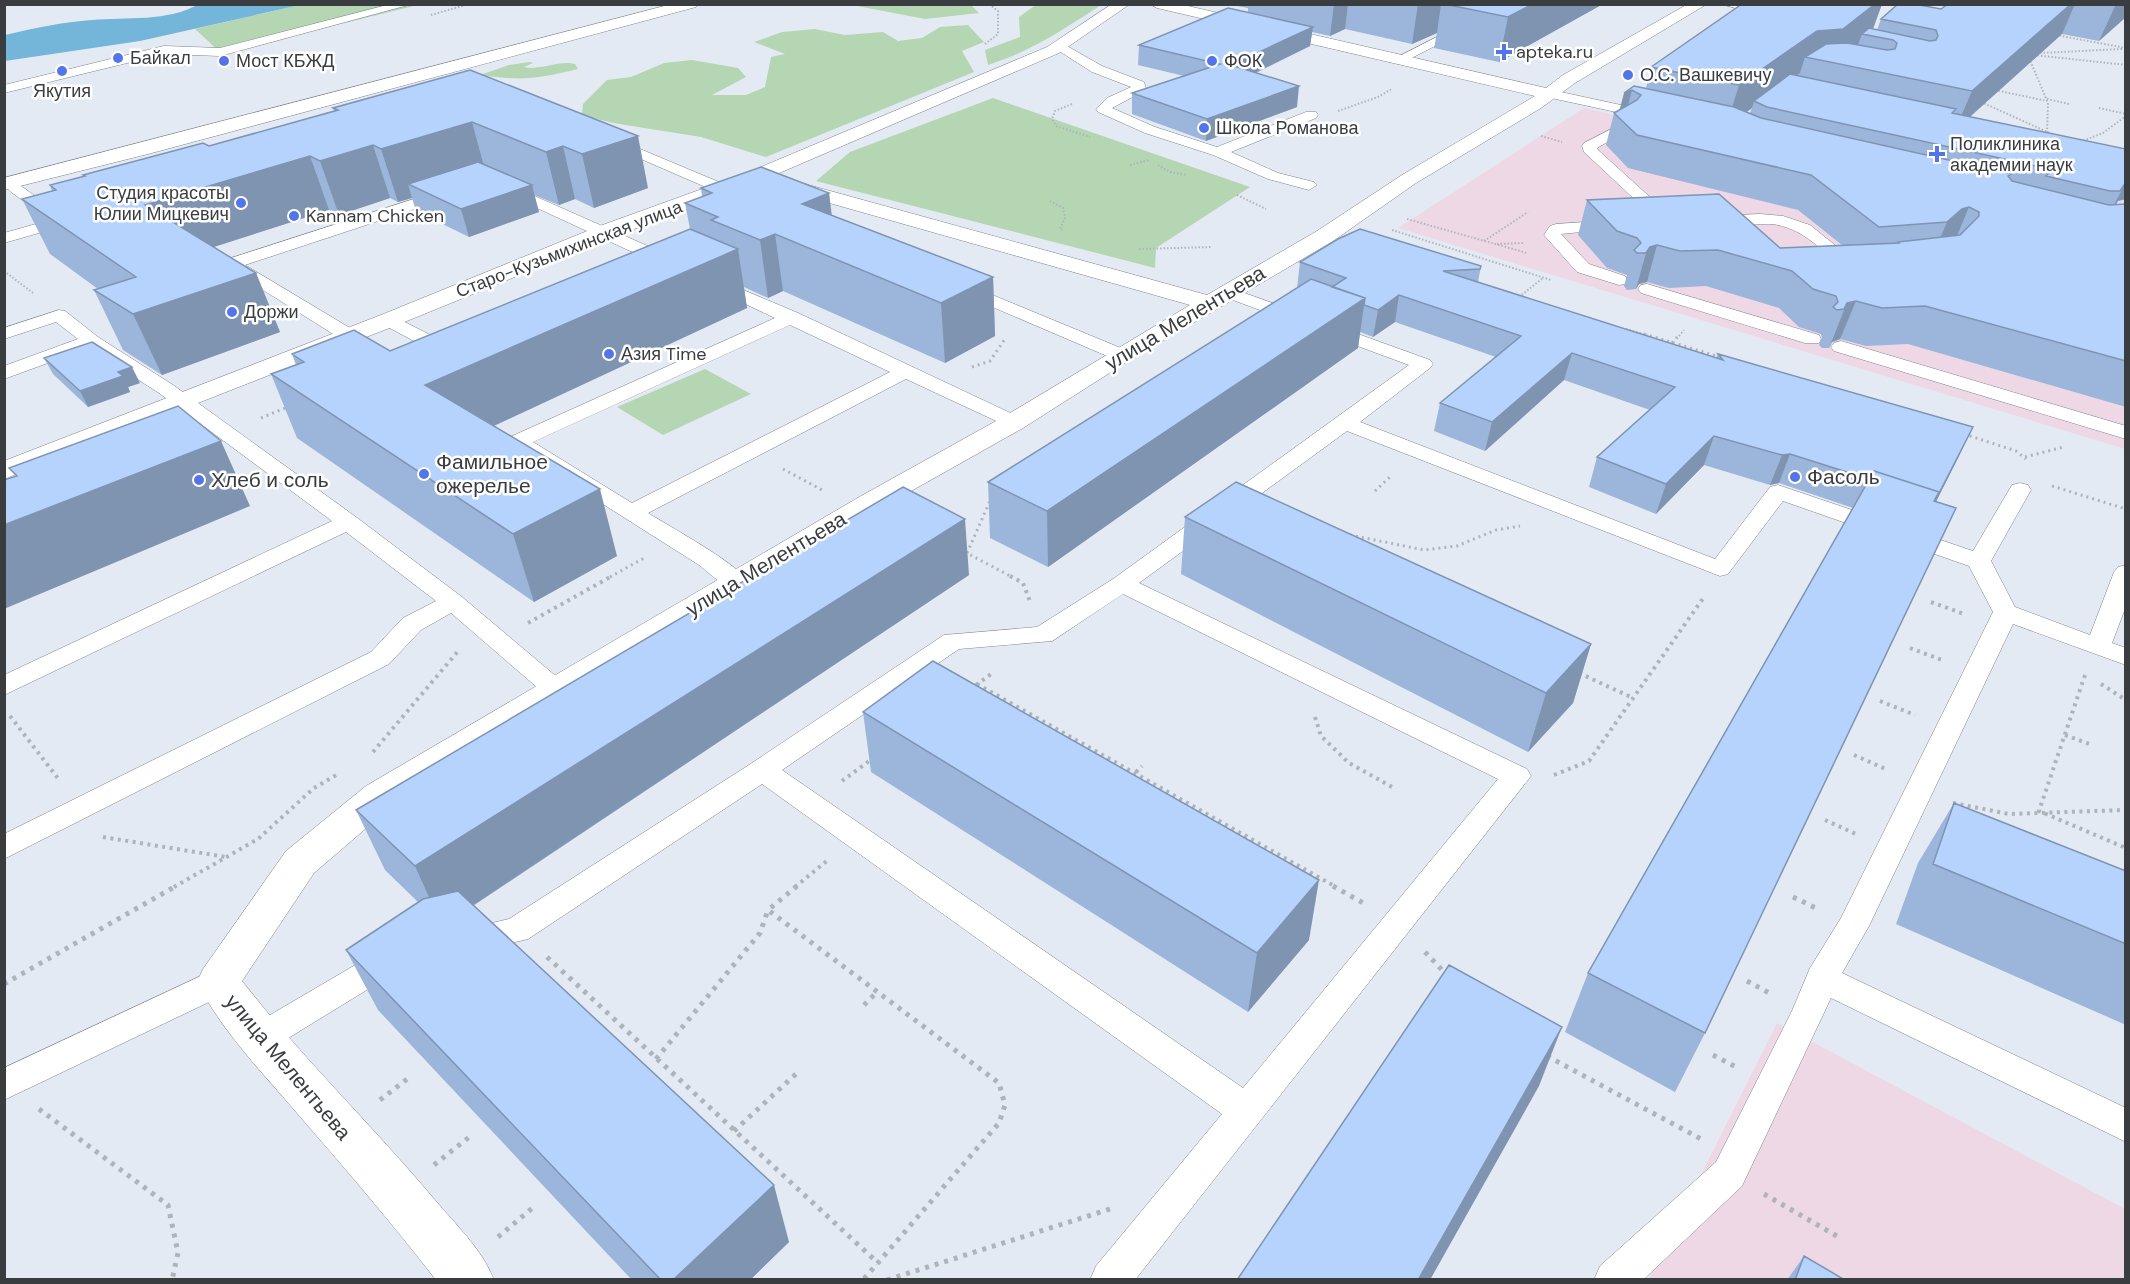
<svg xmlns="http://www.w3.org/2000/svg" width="2130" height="1284" font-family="'DM Sans',sans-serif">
<rect width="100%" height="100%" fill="#e4eaf3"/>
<path fill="#eed8e6" d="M1584,108L2105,226L2123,196L2125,197V449L1398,228Z
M1777,1023L2125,1209V1279L1648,1280Z"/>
<path fill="#b4d6b3" d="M1037,4L1101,5C1064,29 1030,52 988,65L985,50L1020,37L1019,17Z
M300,5H418L221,53L195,29Z
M852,5H971L979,13L925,19Z
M968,25L984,42L962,51L974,72L766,157L701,137L613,123L582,115L583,104L607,80L631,77L664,63L692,60L738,68L746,77L712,95H746L765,87L771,57L785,54L754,42L782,32L815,29L845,35L883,32L898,41L922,38L940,27Z
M530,62L533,63L524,67C541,71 558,60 575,64L578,69C537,79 522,81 480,75L509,65Z
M993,98L1250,187L1156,248L1155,268L816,181L850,152Z
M705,369L751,394L663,435L617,407Z"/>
<path fill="#73b6d9" d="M199,4L300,5L140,41L5,61V35C34,28 63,22 92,20C126,17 168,22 199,4Z"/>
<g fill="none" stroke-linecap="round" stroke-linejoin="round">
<g stroke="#7e838b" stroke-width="1">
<path id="lane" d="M391,4H412L220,56L164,54L4,93V85L164,46L220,48Z
M1501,4H1516L1402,63L1398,64L1392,60Z
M1721,4H1744L1776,12L1778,14L1772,18Z
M1060,42L1102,66L1144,82L1146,88L1144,91L1112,108L1155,127L1217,147L1306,112H1316L1318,115L1316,118L1231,152L1278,173L1314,182L1317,185L1309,190L1268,179L1213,155L1145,133L1098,112L1096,109L1107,98L1131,87L1092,72L1056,49L1054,46L1056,43Z
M1547,89L1653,112L1660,116L1653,120L1542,96L1540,93L1542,90Z
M1623,123L1630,127L1628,130L1597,148L1598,150L1673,218L1675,221L1673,224H1661L1584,152L1582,146L1584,143Z
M609,136L750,195L752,198L750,201H738L604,143L602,140Z
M505,183L677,259L680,263L677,267H665L500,191L497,188L500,185Z
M16,184L21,186L63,216L71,214L79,219L77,222L4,243V233L50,220L11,192L8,189Z
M448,188L456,193L454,196L245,265L355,331L357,335L355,339H341L222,264L225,260Z
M1760,214L1783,216L1810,225L1862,267L1859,271H1847C1823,252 1803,227 1771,224C1757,223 1714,230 1707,221L1715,216Z
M1615,220L1621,222L1623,225L1621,228L1561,234L1589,264L1625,276L1628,280L1625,284L1619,285L1577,272L1544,235L1550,226L1556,224Z
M715,278L798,313L1021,418L1024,422L1021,426L1014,428L1007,426L906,379L648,513C672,528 735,562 749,582L746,587C727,592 713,576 699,565L510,445L506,441L510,437L775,318L709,287L706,283L709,279ZM790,325L890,372L632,503L533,442Z
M961,282L1128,351L1131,355L1128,359H1114L955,291L952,287L955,283Z
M1647,284L1819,335L1821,339L1819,343H1805L1641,293L1638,289L1641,285Z
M1228,287L1430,360L1433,364L1430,368L1360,422L1715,559L1770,487L1778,485L1973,551L2012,485L2020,483L2028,485L2031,490L1991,561L2015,607L2090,635L2114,572L2118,567L2126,565V606L2112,643L2126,648V665L2013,624L1869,926L1842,973L2126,1108V1142L1831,998L1742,1186L1643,1280H1594L1600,1266L1716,1162L1792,1011L1810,968L1841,918L1993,612L1969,566L1783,501L1728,574L1720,576L1347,431L1139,583L1527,769L1531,776L1135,1280H1090L1096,1266L1222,1114L762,784L528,939L469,953L458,949L453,940L458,931L509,919L752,763L944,635L1037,627L1113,579L1409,365L1222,296L1219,292L1222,288ZM1123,594L1498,779L1243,1088L782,770L959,649L1052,641Z
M59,310L65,311L98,337L173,385L356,517L462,597L564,683L568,689L564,695L555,698L546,695L451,613L421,630L389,664L4,859V834L371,652L403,618L436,601L346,532L4,695V675L332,521L159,393L89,348L4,379V366L78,339L56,322L4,339V328Z
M389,314L460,350L463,354L460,358H446L382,324L380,320L382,316Z
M1841,341L2126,426V439L1834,351L1831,347L1834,343Z
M390,947L401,951L406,960L401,969L272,1048L260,1053L248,1048L243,1038L248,1028L379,951Z
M218,968L230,972L234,982L230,992L4,1100V1068Z"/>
</g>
<g stroke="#7e838b" stroke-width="1">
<path id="street" d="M1150,4H1179L1546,88L1563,75L1688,4H1707L1575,83L1541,108L1416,183L1333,241L1130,360L1023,428L881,508L392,806L314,873L242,981C302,1058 372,1125 435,1200C456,1225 482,1249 494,1280H436C391,1222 344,1167 296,1112C261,1071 221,1030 197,982L203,969L286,851L366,786L861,496L1005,416L1190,305L780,189L777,185L780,181H794L1207,295L1317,231L1402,175L1535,96L1157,8Z"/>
</g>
<g stroke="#7e838b" stroke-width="1">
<path id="secondary" d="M672,4H698L696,7L148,154L4,190V178Z
M1112,4H1130L1059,53L763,180L613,237L397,325L4,479V461L381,315L597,227L749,172L1047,47Z"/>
</g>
<path stroke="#afb4bb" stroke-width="2" stroke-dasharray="1.5 2" stroke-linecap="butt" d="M1056,4L1066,5
M431,15L469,4
M2056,35L2126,48
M985,44L998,34V11L989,4
M2040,53L2122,49
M2034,55L2126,65
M2029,58L2048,103L2047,132
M1995,90L2047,101
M2047,99L2069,104
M1981,102L2054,135
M1072,104L1055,111L1052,119L1056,126L1090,137
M2099,108L2126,114
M1338,111L1378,97L1392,89
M1541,136L1562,142
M2080,142L2103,133L2126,116
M1130,165L1149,160
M1158,165L1170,172L1187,175
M1237,195L1266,209
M1050,201L1063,208L1065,218L1060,229L1062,230
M1407,219L1527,253
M1392,230L1551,280
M1484,241L1528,212
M1497,244L1523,243
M1139,249L1212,247
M4,271L33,293
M1519,297L1543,278
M1626,329L1649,336
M1679,336L1684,330"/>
<path stroke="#afb4bb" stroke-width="3" stroke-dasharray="2 4" stroke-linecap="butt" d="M1644,334L1720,357
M1672,343L1680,334
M972,367L990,361L1005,339
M261,418L288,407
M1964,434L2016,451L2026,459
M2025,457L2064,447
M783,469L824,491
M2052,486L2126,509
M1375,491L1392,475
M1350,535L1424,550L1457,546L1496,530L1520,526
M965,552L1012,577
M967,553L990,501
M610,577L644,558"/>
<path stroke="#afb4bb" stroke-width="4" stroke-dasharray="3 4.5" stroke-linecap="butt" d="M1010,576L1023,583L1031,604
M1931,602L1964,614
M528,623L612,576
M1910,648L1942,660
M1579,673L1633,698
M2085,675L2039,811L2126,848
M977,684L1336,887
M2101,684L2126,700
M976,685L994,672
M1880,701L1915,715
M10,716L60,781
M1315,717L1321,736L1349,763L1394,788
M2065,735L2092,745
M373,752L459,650
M1854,755L1888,770
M1136,772L1142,766
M1554,775L1589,761L1704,597
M842,781L872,759
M1953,803L2009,814L2126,810
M1825,820L1856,834
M103,837L226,857
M174,887L258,839L314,788L338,774
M795,887L828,860"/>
<path stroke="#afb4bb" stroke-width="5" stroke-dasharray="4 6" stroke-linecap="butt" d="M797,886L768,910L999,1083L1005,1105L999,1123L863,1280
M1333,886L1365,904
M1793,897L1820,910
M1425,952L1446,974
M547,957L878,1263
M1747,981L1773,995
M4,984L176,886
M864,1005L878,991
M1713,1055L1738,1068
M1547,1056L1701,1139
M656,1059L760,933L768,910
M380,1100L411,1076
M39,1109L168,1205L178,1253L172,1280
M734,1131L796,1074
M434,1165L473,1134
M1764,1194L1842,1239
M498,1237L536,1205
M887,1280L1110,1209"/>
<use href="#lane" fill="#fff" fill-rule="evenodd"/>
<use href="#street" fill="#fff" fill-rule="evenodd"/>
<use href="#secondary" fill="#fff" fill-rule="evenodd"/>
</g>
<path fill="#9cb5da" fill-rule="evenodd" d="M1238,4H1603L1499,62L1434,48L1437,33L1412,44L1345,29L1330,36L1312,32L1310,46L1256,73L1297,107L1206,141L1132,114V93L1184,76L1138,65L1139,45L1248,12V8L1237,6Z
M1742,4H1882L1873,29L1877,30L1881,19L1941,9L1948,4H2126V17L2099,41L2062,34L1970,117L2126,149V199L2118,201L2116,205L2126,204V407L1908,344L1866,346L1840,339L1832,342L1829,348H1822L1819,345L1822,337L1821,334L1799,327L1779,308L1706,286L1669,288L1647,282L1639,284L1636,289L1627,290L1624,286L1627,275L1607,268L1578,235L1587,200L1780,248L1842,245L1798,210L1628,168L1606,145L1614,113L1619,110L1634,86L1646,88L1651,67ZM1752,108L1750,113L1747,112Z
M470,70L648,188L594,208L575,199L559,205L534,195L539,212L469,237L416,211L412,198L398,202L390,198L339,215L329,210L213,247L256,273L280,332L162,375L123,350L94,290L98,289L50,254L22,199L52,191L50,185L84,177L83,175L209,146L334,111L333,108Z
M701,188L829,193L832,215L993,277L995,336L945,363L783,291L768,298L744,287L747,308L494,426L617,556L534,602L297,438L271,374L296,365L292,354L390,351L690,229L685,203L702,197Z
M1300,262L1481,266L1478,282L1716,358L1718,354L1959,456L1936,502L1705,1033L1675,1092L1565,1032L1588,973L1853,508L1779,483L1770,485L1704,465L1656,514L1589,487L1597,457L1650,410L1564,380L1485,451L1434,431L1440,403L1496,357L1395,322L1373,337L1360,332L1358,348L1048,567L990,538L988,482L1297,288Z
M44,358L140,383L128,387L130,392L88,407L53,374Z
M1185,517L1591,644L1573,703L1528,752L1181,574Z
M969,575L473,906L789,1242L750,1280H632L378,1010L346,950L418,902L385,870L356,810Z
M863,712L1309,940L1248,1012L871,772Z
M1954,803L2126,871V1025L1896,924L1918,863Z
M1804,1256L1845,1280H1787Z"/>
<path fill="#7f94b1" d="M1334,4H1348L1345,29L1330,36Z
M1418,4H1441L1437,33L1412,44Z
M1533,4H1603L1499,62L1508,17Z
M1875,4H1882L1871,34H1862L1858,45L1805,57L1800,73L1759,103L1754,101L1752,108L1726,127L1739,85L1817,31Z
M2071,4H2075L2062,34L1955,130L1972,91Z
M2116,4H2126V17L2099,41Z
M1313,27L1310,46L1230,85L1231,65Z
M1299,86L1297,107L1206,141L1207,119Z
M1632,90L1624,121L1618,116L1624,93Z
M472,122L486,174L408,184L412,198L398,202L381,149Z
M638,136L648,188L594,208L582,154Z
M373,145L390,198L339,215L320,161Z
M563,146L575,199L559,205L546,152Z
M310,156L329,210L170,261L145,205Z
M2126,182V199L2118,201L2103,226Z
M532,185L539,212L469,237L461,209Z
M829,193L835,249L802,204Z
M1969,207L1954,243L1932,258L1947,222L1962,209Z
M775,234L783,291L768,298L760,240Z
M1657,245L1647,282L1639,284L1636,289L1646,253L1650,247Z
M738,249L747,308L446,448L425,385Z
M256,273L280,332L162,375L133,314Z
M993,277L995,336L945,363L941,303Z
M1399,295L1395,322L1373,337L1378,310Z
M1365,298L1358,348L1048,567L1047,511Z
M1856,301L1840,339L1832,342L1829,348L1847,303Z
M1572,353L1564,380L1485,451L1492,422Z
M132,367L140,383L128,387L130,392L88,407L80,391L118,372Z
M1973,427L1959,456L1921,531L1935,501Z
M1714,436L1704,465L1656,514L1666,484Z
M221,441L250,506L4,609V525Z
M1790,454L1779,483L1770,485L1782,455Z
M600,489L617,556L534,602L513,534Z
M965,519L969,575L442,926L415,866Z
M1591,644L1573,703L1528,752L1546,693Z
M1319,880L1309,940L1248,1012L1257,953Z
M1562,1027L1539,1086L1430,1280H1418Z
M774,1185L789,1242L750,1280H673Z"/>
<path fill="#b5d3fd" stroke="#7f94b1" stroke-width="1.5" d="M1444,4H1533L1508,17Z
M1742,4H1875L1843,29L1817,31L1739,85L1651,67Z
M1898,4H1914L1941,9L1948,4H2071L1972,91L1805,57L1826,44L1847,43L1887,50L1895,49L1897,43L1893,40L1862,34L1869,28L1930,41L1936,40L1938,36L1936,30L1881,19Z
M1228,8L1313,27L1231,65L1299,86L1207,119L1132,93L1220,64L1139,45Z
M470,70L638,136L582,154L563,146L546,152L472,122L381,149L373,145L320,161L310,156L145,205L256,273L133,314L94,290L136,277L22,199L56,190L50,185L85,176L83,175L203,143L209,146L338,110L333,108Z
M1790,74L1956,109L1952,113L2126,149V182L2120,191H2110L2046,176L2049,173L2045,168L1767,107L1754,101Z
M1634,86L1734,107L1761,118L2011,174L2008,176L2012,181L2109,205L2126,204V361L1925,306L1882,308L1856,301L1847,303L1844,309L1837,310L1833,307L1838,302L1836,296L1813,289L1792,271L1718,250L1680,251L1657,245L1650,247L1646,253H1637L1634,250L1641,243L1637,238L1617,231L1587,200L1719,194L1780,248L1899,243L1898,242L1960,235L1979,216V212L1969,207L1962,209L1947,222L1879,227L1811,175L1637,135L1614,113L1637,100L1641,95L1632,90L1624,93Z
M478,162L532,185L461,209L408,184Z
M761,167L829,193L802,204L993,277L941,303L775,234L760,240L711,220L718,217L685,203L712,193L701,188Z
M690,229L738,249L425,385L600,489L513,534L271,374L304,362L292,354L354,330L390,351Z
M1360,229L1481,266L1480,269L1443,271L1723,360L1718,354L1973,427L1935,501L1939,492L1874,471L1869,479L1790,454L1782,455L1714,436L1666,484L1597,457L1675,387L1572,353L1492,422L1440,403L1521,336L1399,295L1378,310L1364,305L1365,298L1332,287L1346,278L1300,262L1338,239Z
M1311,279L1365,298L1047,511L988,482Z
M92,342L132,367L118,372L123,376L80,391L44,358Z
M178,406L221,441L4,525V480L17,476L9,468Z
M1874,471L1939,492L1934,501L1956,508L1705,1033L1588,973Z
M1236,482L1591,644L1546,693L1185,517Z
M903,487L965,519L415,866L356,810Z
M933,661L1319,880L1257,953L863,712Z
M1954,803L2126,871V944L1933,864Z
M458,891L774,1185L673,1280H661L346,950L423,899Z
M1449,965L1562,1027L1418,1280H1237Z
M1804,1256L1845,1280H1795Z"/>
<g fill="#5375e9" stroke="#fff" stroke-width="2">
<path d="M1501 43h6v6h6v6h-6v6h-6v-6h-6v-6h6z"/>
<circle cx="118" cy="58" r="6"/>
<circle cx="224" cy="61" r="6"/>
<circle cx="1212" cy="61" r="6"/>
<circle cx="62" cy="71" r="6"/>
<circle cx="1628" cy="75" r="6"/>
<circle cx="1204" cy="128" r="6"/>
<path d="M1934 145h6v6h6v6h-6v6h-6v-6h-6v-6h6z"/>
<circle cx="241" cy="203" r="6"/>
<circle cx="294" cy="216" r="6"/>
<circle cx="232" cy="312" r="6"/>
<circle cx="609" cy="354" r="6"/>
<circle cx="424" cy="474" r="6"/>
<circle cx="1795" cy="477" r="6"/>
<circle cx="199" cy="480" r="6"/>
</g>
<g text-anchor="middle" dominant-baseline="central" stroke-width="5" stroke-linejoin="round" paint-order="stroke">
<g font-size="18" fill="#3a3d40" stroke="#fff" text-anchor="start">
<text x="1516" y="52">apteka.ru</text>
<text x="130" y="58">Байкал</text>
<text x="236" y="61">Мост КБЖД</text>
<text x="1224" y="61">ФОК</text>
<text x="1640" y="75">О.С. Вашкевичу</text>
<text x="62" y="91" text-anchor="middle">Якутия</text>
<text x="1216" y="128">Школа Романова</text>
<text x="1950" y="144">Поликлиника<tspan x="1950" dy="21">академии наук</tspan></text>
<text x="229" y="193" text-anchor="end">Студия красоты<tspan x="229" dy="21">Юлии Мицкевич</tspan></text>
<text x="306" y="216">Kannam Chicken</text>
<text x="244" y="312">Доржи</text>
<text x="621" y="354">Азия Time</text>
</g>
<g font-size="18" fill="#3a3d40" stroke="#fff">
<text transform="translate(569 249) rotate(-21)">Старо-Кузьмихинская улица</text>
</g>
<g font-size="21" fill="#3a3d40" stroke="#fff">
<text transform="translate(1185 318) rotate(-31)">улица Мелентьева</text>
<text transform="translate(766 564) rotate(-31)">улица Мелентьева</text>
<text transform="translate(288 1067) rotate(50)">улица Мелентьева</text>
</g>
<g font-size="21" fill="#3a3d40" stroke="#fff" text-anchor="start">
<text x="436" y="462">Фамильное<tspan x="436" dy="24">ожерелье</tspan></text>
<text x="1807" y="477">Фасоль</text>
<text x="211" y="480">Хлеб и соль</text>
</g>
</g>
<rect width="2130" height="1284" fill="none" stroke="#3a3d40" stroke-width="12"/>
</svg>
